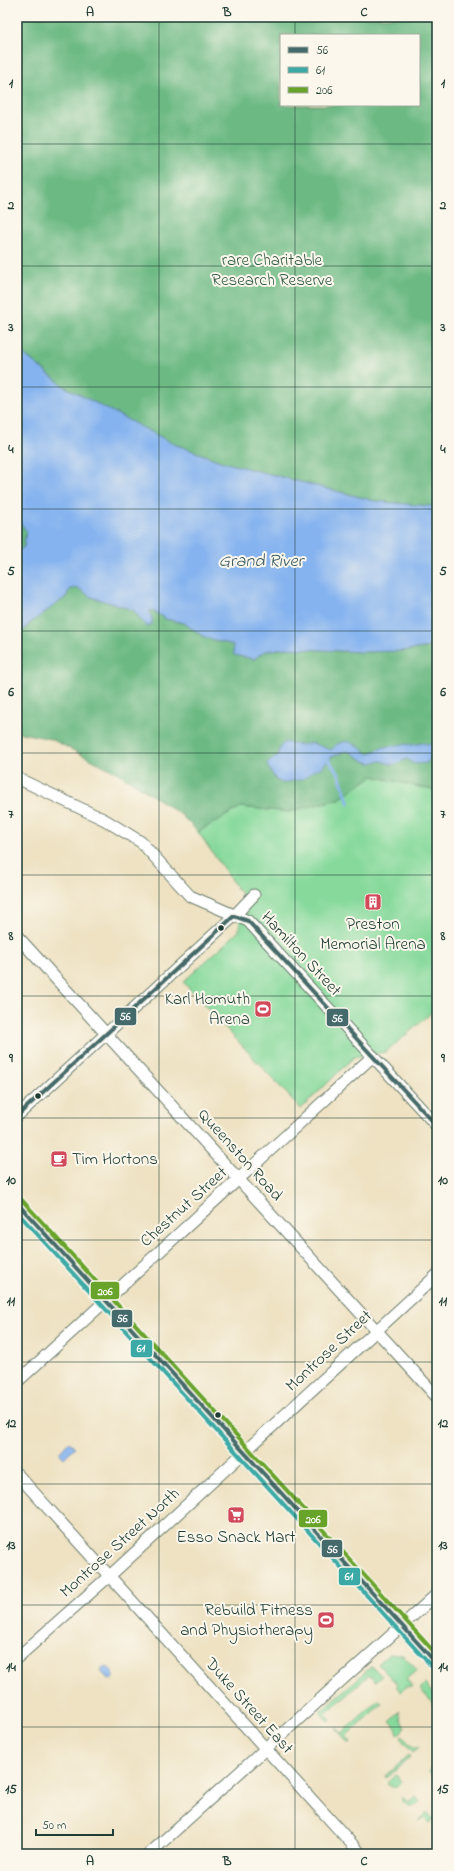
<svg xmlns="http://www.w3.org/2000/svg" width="454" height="1871" font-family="'Indie Flower',sans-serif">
<rect width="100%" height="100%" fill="#fbf7ec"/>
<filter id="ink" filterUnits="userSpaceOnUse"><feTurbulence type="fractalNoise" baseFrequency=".025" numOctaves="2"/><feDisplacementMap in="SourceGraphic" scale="8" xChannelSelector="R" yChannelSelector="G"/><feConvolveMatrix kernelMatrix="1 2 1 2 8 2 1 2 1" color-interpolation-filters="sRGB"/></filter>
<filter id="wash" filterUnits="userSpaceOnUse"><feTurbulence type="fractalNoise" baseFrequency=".012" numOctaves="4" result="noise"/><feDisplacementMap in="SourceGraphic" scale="16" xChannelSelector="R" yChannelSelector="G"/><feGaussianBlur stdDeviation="0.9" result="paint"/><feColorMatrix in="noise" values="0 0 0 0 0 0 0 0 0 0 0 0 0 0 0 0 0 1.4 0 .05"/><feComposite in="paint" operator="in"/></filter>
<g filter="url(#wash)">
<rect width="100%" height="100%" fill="#eee2c3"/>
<path fill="#86d99b" stroke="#528b68" d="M373,776L437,791V1008L386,1052L354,1057L301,1109L183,982L239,931L241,894L198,832L241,807L288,812L339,799Z
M389,1654L403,1655L417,1670L406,1679L412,1686L406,1687L401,1692L396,1686L397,1684L378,1664Z
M372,1666L382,1676L375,1682L369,1675L325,1714L330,1719L328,1721L320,1712Z
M425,1684L437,1698V1708L420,1689Z
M378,1700L382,1703L346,1736L351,1742L349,1744L336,1728H337L342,1733Z
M400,1711L399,1714L401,1717L400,1719L405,1728L398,1735L396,1727L390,1721Z
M402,1736L413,1747H419L413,1752L401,1739Z
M409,1755L410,1757L387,1778L386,1776Z
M436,1757L437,1777L435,1779L429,1772L436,1764L433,1760Z
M396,1775L401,1782L397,1787H392L387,1784Z
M402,1797L408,1802L415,1797L420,1802L415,1806H409L402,1801Z
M427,1812L434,1819L430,1823L424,1817L418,1821Z"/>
<path fill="#6cb983" stroke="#467b5c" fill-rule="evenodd" d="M17,17H437V505L429,506L375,501L223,462L174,444L65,387L17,349ZM281,35H419V105H281Z
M17,519L26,530L24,547L17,552Z
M78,588L91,597L133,610L147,627L152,618L149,611L151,610L166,619L184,623L204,637L233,645L235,655L254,659L265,651L285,648L361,652L402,651L437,646V791L373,776L339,799L288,812L241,807L198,832L180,814L120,774L51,739L17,732V638L29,624L66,597L70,589Z"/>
<path fill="#85b3ef" stroke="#527892" d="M17,349L65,387L174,444L223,462L375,501L429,506L437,505V646L402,651L361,652L285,648L265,651L254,659L234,655L233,645L204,637L184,623L166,619L151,610L149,611L152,618V624L147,627L133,610L91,597L78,588L70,589L66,597L29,624L17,638V552L24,547L26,530L17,519Z
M347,741L358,746L368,754L384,747L403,744L413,745L422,743L437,745V759L431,757L427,763L414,764L407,759L393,765L381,761L370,763L364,761L352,753L346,751L331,757L322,767L313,771L303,779L282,783L276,780L267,765L269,761L277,757L280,747L285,742L300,745L312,743L331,750L337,744Z
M69,1442L75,1447L64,1458L59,1453Z
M103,1667C108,1666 115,1672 114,1677L113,1679C108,1680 104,1675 101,1671Z"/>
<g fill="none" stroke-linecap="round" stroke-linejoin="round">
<path stroke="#85b3ef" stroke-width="3" d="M327,758L339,774L349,804"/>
</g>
</g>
<g filter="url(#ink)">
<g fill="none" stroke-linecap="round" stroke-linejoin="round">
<g stroke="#677766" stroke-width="13">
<path id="street" d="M17,778L105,820L141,842L190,896L248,921L437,1126
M17,936L437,1397
M17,1116L234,916L254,895
M17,1382L373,1056
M17,1474L361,1854
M17,1658L115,1571L437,1275
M149,1854L437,1594"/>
</g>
<g stroke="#677766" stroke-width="17">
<path id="secondary" d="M17,1203L437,1664"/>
</g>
<use href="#street" stroke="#fff" stroke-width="11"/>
<use href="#secondary" stroke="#fff" stroke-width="15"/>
<g stroke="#fbf7ec" stroke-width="7">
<path id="bus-1" d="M17,1116L234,916L248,921L437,1126
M17,1203L437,1664"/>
</g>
<g stroke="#fbf7ec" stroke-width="7">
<path id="bus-2" d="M17,1212L433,1668"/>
</g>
<g stroke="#fbf7ec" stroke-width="7">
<path id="bus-3" d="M21,1199L437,1655"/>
</g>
<use href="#bus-1" stroke="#456a6b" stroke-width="4"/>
<use href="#bus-2" stroke="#3ba9a5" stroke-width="4"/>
<use href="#bus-3" stroke="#68a32a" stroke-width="4"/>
</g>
</g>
<path fill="none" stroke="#1f3d34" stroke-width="1" stroke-opacity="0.55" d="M159,17V1854M295,17V35M295,105V1854M17,144H437M17,266H437M17,387H437M17,509H437M17,631H437M17,753H437M17,875H437M17,996H437M17,1118H437M17,1240H437M17,1362H437M17,1484H437M17,1605H437M17,1727H437"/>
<defs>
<g id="building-square" transform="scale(0.9)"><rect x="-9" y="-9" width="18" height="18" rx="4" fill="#d1495b" stroke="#fbf7ec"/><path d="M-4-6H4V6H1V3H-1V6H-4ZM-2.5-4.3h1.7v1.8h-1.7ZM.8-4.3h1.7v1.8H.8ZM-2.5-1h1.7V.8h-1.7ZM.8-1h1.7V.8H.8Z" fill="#fff"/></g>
<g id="stadium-square" transform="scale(0.9)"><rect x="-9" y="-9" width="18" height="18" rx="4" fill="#d1495b" stroke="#fbf7ec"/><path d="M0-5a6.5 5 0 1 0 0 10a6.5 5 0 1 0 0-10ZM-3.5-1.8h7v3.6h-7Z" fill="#fff"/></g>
<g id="cafe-square" transform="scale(0.9)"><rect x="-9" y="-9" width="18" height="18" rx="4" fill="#d1495b" stroke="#fbf7ec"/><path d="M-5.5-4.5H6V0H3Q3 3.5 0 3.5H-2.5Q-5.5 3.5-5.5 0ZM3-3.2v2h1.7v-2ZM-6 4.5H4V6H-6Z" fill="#fff"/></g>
<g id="supermarket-square" transform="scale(0.9)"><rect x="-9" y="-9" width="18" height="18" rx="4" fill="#d1495b" stroke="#fbf7ec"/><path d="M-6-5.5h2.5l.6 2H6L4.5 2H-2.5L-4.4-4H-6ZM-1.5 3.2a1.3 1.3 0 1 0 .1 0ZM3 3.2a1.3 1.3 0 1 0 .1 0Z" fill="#fff"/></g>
</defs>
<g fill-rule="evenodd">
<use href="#building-square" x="373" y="902"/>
<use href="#stadium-square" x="263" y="1009"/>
<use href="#cafe-square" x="59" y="1159"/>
<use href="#supermarket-square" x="236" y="1515"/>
<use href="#stadium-square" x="326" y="1620"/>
</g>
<g fill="#1f3d34" stroke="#fbf7ec" stroke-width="1.5">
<circle cx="221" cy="928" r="3.5"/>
<circle cx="38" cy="1096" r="3.5"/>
<circle cx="218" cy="1415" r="3.5"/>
</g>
<g text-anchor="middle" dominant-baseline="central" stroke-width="4" stroke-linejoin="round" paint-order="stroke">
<g font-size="17" fill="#345c49" stroke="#fbf7ec">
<text x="272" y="260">rare Charitable<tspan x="272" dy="20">Research Reserve</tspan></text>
</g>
<g font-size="17" fill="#1f3d34" stroke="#fbf7ec">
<text x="373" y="924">Preston<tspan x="373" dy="20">Memorial Arena</tspan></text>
<text x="250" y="999" text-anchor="end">Karl Homuth<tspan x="250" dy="20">Arena</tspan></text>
<text x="72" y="1159" text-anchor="start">Tim Hortons</text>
<text x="236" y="1537">Esso Snack Mart</text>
<text x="313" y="1610" text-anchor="end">Rebuild Fitness<tspan x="313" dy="20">and Physiotherapy</tspan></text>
</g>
<g font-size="17" fill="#1f3d34" stroke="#fbf7ec">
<text transform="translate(301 954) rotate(47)">Hamilton Street</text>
<text transform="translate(240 1155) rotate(48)">Queenston Road</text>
<text transform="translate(184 1207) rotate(-42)">Chestnut Street</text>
<text transform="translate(329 1351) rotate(-43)">Montrose Street</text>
<text transform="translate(120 1543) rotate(-42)">Montrose Street North</text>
<text transform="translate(249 1706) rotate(48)">Duke Street East</text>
</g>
<g font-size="18" font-style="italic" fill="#385a63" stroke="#fbf7ec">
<text x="261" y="562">Grand River</text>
</g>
</g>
<g stroke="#fbf7ec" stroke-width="1.5">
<rect x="114" y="1007" width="23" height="19" rx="4" fill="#456a6b"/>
<rect x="326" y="1008" width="23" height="19" rx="4" fill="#456a6b"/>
<rect x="90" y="1281" width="30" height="19" rx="4" fill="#68a32a"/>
<rect x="111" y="1309" width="22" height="19" rx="4" fill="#456a6b"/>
<rect x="130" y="1339" width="23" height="19" rx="4" fill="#3ba9a5"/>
<rect x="298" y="1509" width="30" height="19" rx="4" fill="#68a32a"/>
<rect x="321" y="1539" width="22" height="19" rx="4" fill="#456a6b"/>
<rect x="338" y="1567" width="23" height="19" rx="4" fill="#3ba9a5"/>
</g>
<g font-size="11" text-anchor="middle" font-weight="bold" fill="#fff">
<text x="125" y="1020">56</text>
<text x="337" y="1022">56</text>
<text x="105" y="1295">206</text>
<text x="122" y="1322">56</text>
<text x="141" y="1352">61</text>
<text x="313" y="1523">206</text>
<text x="332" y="1553">56</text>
<text x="349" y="1580">61</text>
</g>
<rect width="454" height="1871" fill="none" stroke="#fbf7ec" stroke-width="44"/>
<rect x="280" y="34" width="140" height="72" fill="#fbf7ec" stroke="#a3ada2"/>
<rect x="288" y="47" width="20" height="6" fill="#456a6b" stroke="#a3ada2"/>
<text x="316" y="54" font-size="12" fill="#1f3d34">56</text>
<rect x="288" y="67" width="20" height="6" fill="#3ba9a5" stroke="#a3ada2"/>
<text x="316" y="74" font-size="12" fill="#1f3d34">61</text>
<rect x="288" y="87" width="20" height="6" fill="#68a32a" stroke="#a3ada2"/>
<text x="316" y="94" font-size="12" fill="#1f3d34">206</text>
<path d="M36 1829v6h77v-6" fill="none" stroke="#1f3d34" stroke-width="2"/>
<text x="42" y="1829" font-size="12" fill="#1f3d34" stroke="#fbf7ec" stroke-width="3" paint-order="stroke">50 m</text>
<rect x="22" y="22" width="410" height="1827" fill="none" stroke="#1f3d34" stroke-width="1.5"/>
<g font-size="13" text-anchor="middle" font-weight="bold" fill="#1f3d34">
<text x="90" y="16">A</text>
<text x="227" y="16">B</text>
<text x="364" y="16">C</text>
<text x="11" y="87">1</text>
<text x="443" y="87">1</text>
<text x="11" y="209">2</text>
<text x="443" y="209">2</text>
<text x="11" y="331">3</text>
<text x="443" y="331">3</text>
<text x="11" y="453">4</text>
<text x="443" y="453">4</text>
<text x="11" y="575">5</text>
<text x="443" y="575">5</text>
<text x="11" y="696">6</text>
<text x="443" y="696">6</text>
<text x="11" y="818">7</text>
<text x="443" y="818">7</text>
<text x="11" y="940">8</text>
<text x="443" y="940">8</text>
<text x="11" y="1062">9</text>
<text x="443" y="1062">9</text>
<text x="11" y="1184">10</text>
<text x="443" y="1184">10</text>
<text x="11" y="1305">11</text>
<text x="443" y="1305">11</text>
<text x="11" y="1427">12</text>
<text x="443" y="1427">12</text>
<text x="11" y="1549">13</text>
<text x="443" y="1549">13</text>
<text x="11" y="1671">14</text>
<text x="443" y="1671">14</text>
<text x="11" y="1793">15</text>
<text x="443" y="1793">15</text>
<text x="90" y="1865">A</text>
<text x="227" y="1865">B</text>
<text x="364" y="1865">C</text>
</g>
</svg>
